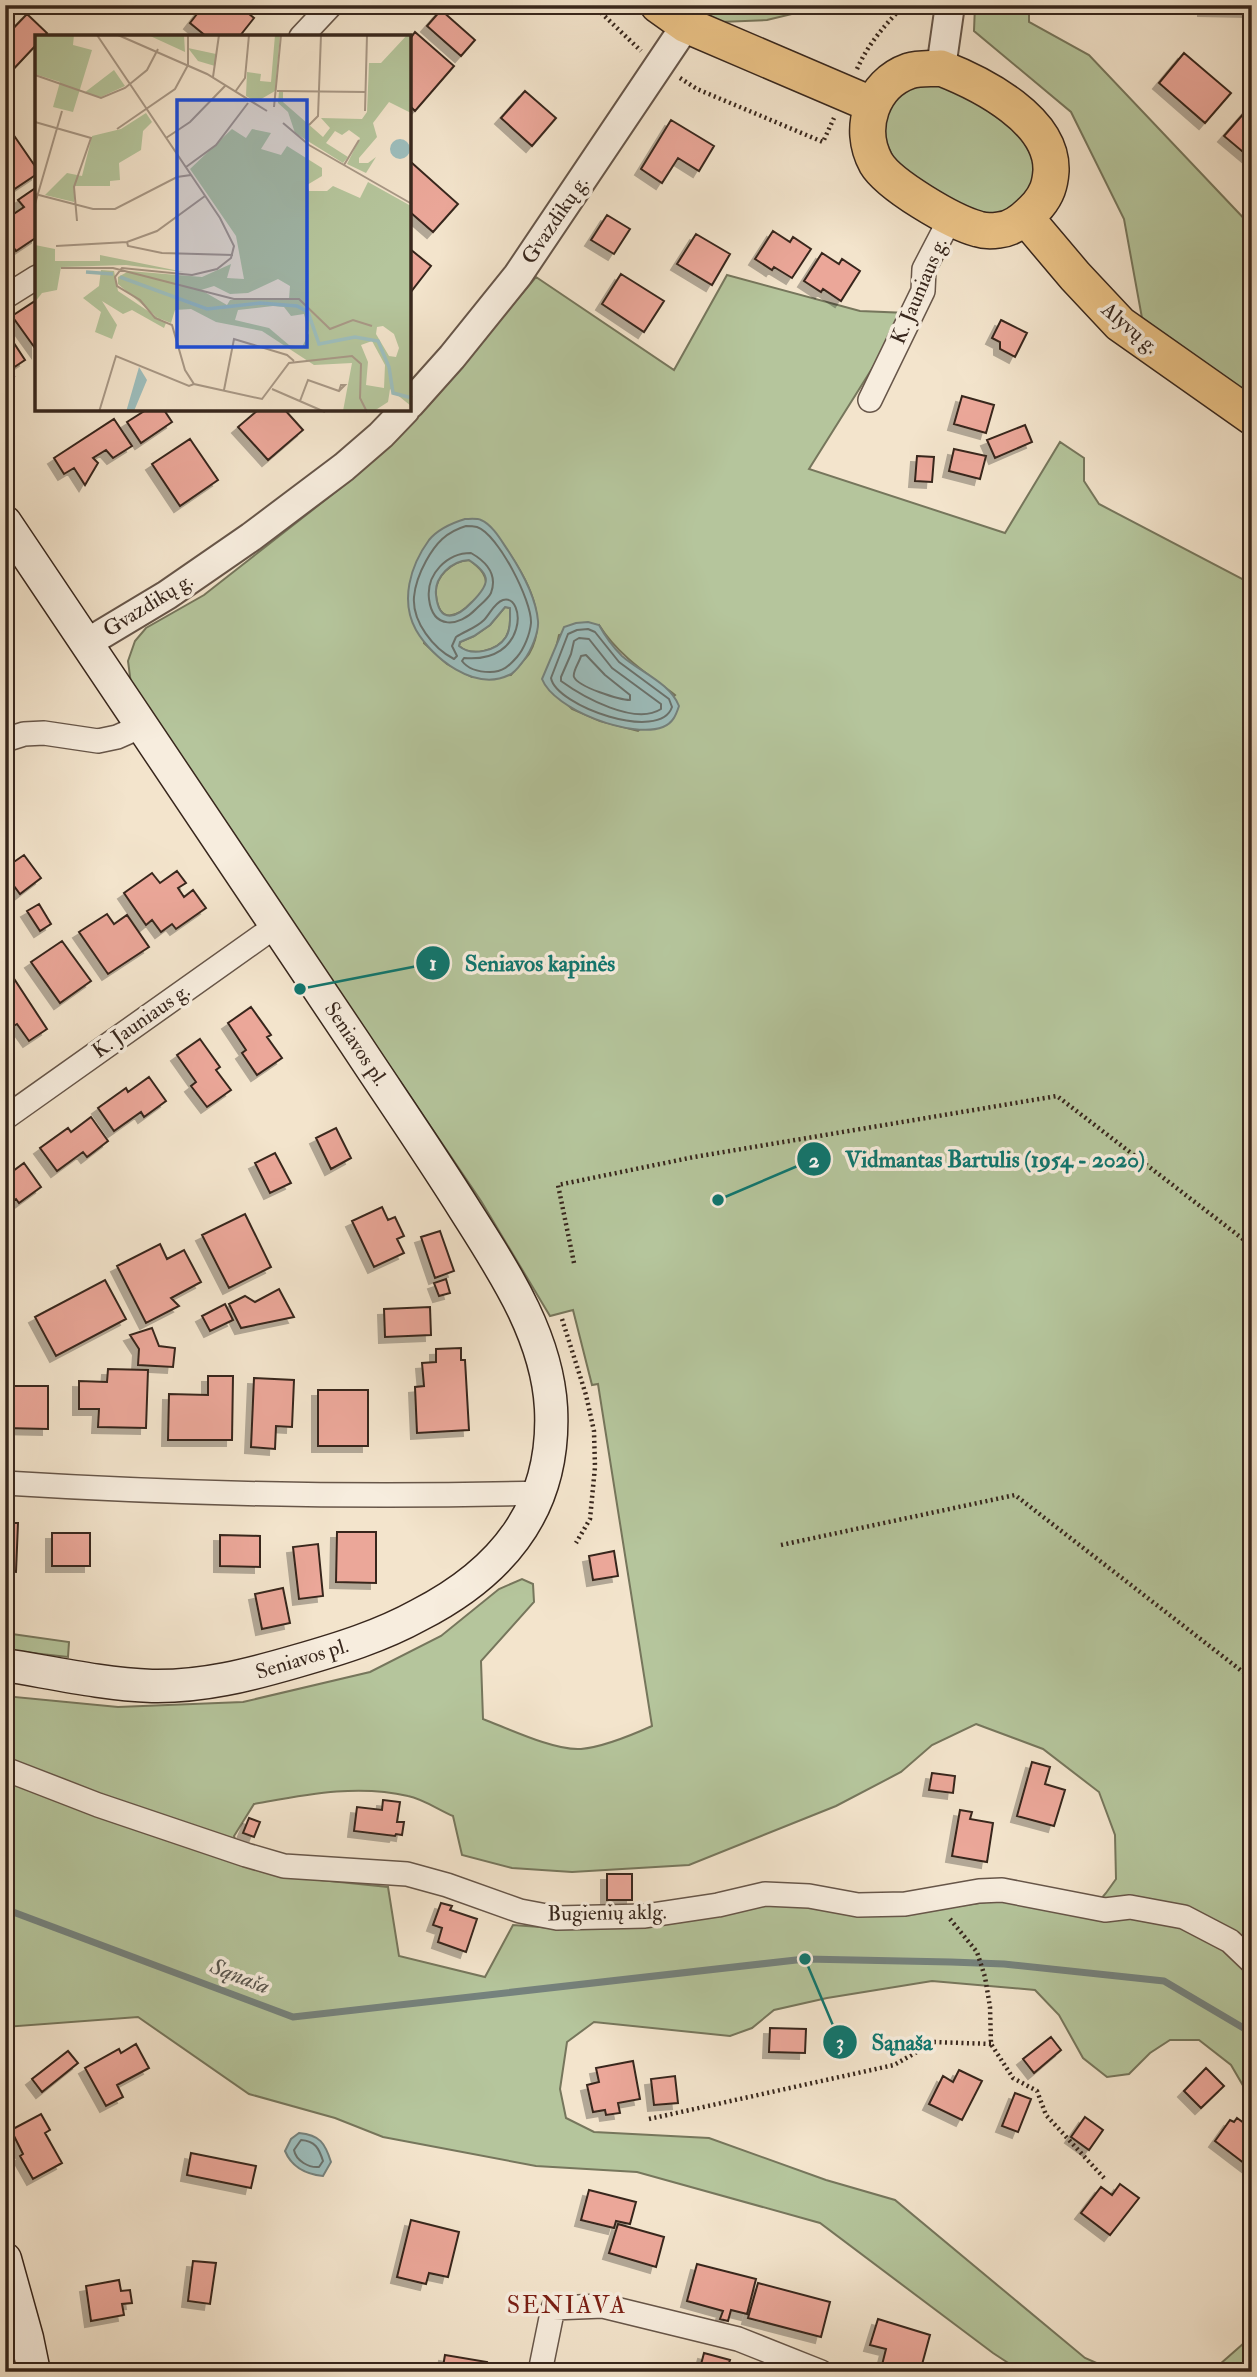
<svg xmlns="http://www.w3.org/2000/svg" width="1257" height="2377" font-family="'IM FELL Double Pica',serif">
<defs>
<filter id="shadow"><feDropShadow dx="-6" dy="6" stdDeviation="0" flood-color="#0004"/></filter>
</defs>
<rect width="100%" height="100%" fill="#f3e4cc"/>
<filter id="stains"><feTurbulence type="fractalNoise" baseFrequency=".00286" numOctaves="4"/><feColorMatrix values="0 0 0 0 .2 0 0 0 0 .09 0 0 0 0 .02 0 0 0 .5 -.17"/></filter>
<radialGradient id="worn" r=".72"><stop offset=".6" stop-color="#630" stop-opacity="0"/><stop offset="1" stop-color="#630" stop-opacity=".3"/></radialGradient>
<path fill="#b5c59c" stroke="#76765c" stroke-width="2" fill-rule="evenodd" d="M694,5H829L767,20L720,22Z
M975,5H1029V22L1089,55L1252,227V396L1142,318L1124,219L1071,112L974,31Z
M921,82L951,85L1019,133L1036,164L1030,194L1000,216L971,213L901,168L894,160L883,135V122L895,97Z
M727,275L860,311L907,313L809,469L1005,533L1060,442L1084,458V481L1099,504L1252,584V2101L1231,2065L1199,2040H1170L1150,2053L1129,2074L1107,2077L1083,2058L1059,2015L1035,1990L932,1981L827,1998L774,2010L752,2028L730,2036L594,2022L567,2042L560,2089L566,2118L594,2132L709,2138L826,2180L895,2200L1085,2358L1117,2372H1022L993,2353L820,2223L637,2172L536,2166L383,2137L335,2118L249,2094L138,2017L5,2027V1696L118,1707L243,1702L370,1672L441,1636L499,1589L522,1579L533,1584L534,1602L481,1661L483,1719C507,1728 555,1751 581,1749C603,1747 632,1735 652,1726L598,1384L592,1385L573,1310L550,1316L481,1201L131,684L128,661L135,641L146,628L204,595L352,479L429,405L536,277L674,370ZM496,534C519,567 553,613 529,654C524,661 516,668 511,675L472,677L447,664L424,643L430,540ZM599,625C618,655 646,673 675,695L638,731L600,721L572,709L543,679L556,648L559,635ZM976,1724L1043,1749L1099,1792L1115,1835L1116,1879L1106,1893L1086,1917L1000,1900L890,1916L771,1900L553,1928L513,1925L485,1977L399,1956L388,1887L320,1880L243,1862L234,1836L254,1804C305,1795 356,1784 408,1796C423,1799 439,1810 453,1816L462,1855L512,1868L572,1872L689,1865L836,1806L901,1772L932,1745Z
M469,560C479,567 491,577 484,591C482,595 476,599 472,602C457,618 439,624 436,595C434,577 452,561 469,560Z
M505,607L510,608C510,618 511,629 506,637C497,651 471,657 459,646L460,642L474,636L490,625Z
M5,1633L69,1642L68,1657L5,1650Z
M1252,2336V2372H1211Z"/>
<path fill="#9dbebd" stroke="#75827d" stroke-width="2" fill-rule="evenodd" d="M465,519C469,519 477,518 481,520C493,525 502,542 509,552C522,572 536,597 538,621C539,632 531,651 524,660C520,665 515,673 509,675C475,692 432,658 416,630C400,601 410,566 429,540C438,529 452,523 465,519ZM469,560C492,575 490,584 472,602C457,618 439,625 436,595C434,577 451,561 469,560ZM505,607L510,608C510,618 511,629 506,637C497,651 472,657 459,646L460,642L474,636L490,625Z
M588,622L599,625C605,636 613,647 622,656C640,672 670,683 679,706C676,715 673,723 663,727C632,739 554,710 542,679L564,627L576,623Z
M299,2133C320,2135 325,2143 331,2162L323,2176C306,2174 292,2168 285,2151L291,2139Z"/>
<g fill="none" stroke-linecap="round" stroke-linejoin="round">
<path stroke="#6a726d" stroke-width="2" d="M466,526C470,526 473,526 477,527C498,534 532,601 531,623C530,634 524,649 517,657C509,666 503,672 490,672C479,672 468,669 462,661L464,658C528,664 526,594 503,600C494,603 490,614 484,620C476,628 465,631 456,637L452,646L457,656L454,659C434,649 412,622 414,597C415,585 420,572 426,561C436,543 446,532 466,526Z
M471,553C485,561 498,574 491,593C488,599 481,604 476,609C459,627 433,630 429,599C426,574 447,553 471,553Z
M588,629L595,632L619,662L669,699L672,707C660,743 556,706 551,678L568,634L577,630Z
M579,638L589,639L612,668L661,704V709C635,726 583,697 561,681V677L571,654L574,641Z
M586,655L605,675L630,695V700C620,700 578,687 574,677C572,672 580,661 581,656Z
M301,2140C315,2141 319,2148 323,2161L319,2167C309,2168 296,2161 294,2150Z"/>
<path stroke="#75827d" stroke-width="7" d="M5,1909L293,2017L805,1959L951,1962L1004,1964L1164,1981L1252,2033"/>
</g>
<path fill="#eba799" stroke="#38271d" stroke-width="2" filter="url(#shadow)" d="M204,5H238L254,18L239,37H207L190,23Z
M1204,5H1252V11L1204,10Z
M441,10L475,40L461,56L427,26Z
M27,14L47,33L44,37H37V44L7,76L5,37Z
M415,32L454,66L415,111L410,106V39Z
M1184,53L1231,93L1205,123L1159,83Z
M525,91L556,118L532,146L501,118Z
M1252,104V154L1249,157L1224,136Z
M671,120L714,146L699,171L678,158L662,183L641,169Z
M15,137L37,169V174L7,194L5,191V144Z
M412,163L458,204L433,232L410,212V165Z
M37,187V237L16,251L5,235V211L8,209L12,215L24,207L18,200Z
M607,215L630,229L614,254L591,240Z
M773,231L790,242L793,237L811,249L792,278L774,267L772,270L755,259Z
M696,234L730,254L712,285L677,264Z
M410,249L431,266L410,293Z
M822,253L839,264L842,259L860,271L841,301L823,289L821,292L804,281Z
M621,274L664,301L644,332L602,304Z
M35,301L37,304V351L12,316Z
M1001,320L1027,333L1015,357L1000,349V342L992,338Z
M8,334L25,360L10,370L14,376L5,382V335Z
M962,396L994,405L986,433L954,424Z
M146,410H164L172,422L141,443L127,422Z
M258,410H285L303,430L268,460L238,427Z
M114,419L132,446L113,458L106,450L93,458L98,463L85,485L74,468L64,474L54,458Z
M1025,425L1032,442L995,458L987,440Z
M190,439L218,480L180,506L152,464Z
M954,449L986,456L980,479L949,471Z
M917,456L934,457L932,482L915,481Z
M24,855L41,878L20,894L5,874V868Z
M177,871L186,883L178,888L184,897L193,890L206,908L176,929L172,924L161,932L152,920L146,925L124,893L152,873L160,883Z
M39,904L51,924L40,931L27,911Z
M107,914L114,924L127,915L149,947L108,974L79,932Z
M62,941L91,981L60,1003L31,962Z
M9,971L47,1029L29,1041L17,1024L5,1031V974Z
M251,1007L271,1035L267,1037L282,1058L257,1075L242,1053L246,1050L228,1023Z
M200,1039L220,1067L216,1070L231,1090L207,1107L191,1086L196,1082L177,1055Z
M149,1077L166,1101L144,1117L141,1112L114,1131L98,1108L126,1088L128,1092Z
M91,1117L108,1141L87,1157L83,1152L57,1171L40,1148L68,1128L71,1132Z
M336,1128L351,1158L331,1169L316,1138Z
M275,1153L291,1183L270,1193L255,1163Z
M24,1163L41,1187L19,1203L16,1199L5,1206V1177Z
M382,1207L388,1220L395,1217L404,1236L397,1239L404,1253L374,1267L352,1221Z
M245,1214L271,1267L229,1288L202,1235Z
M440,1231L454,1271L435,1278L421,1237Z
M160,1244L167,1259L184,1250L201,1282L171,1298L179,1306L146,1323L117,1266Z
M446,1279L450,1293L439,1296L434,1283Z
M105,1280L126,1319L56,1356L35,1317Z
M279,1289L294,1317L241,1328L229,1304L245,1296L255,1302Z
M225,1304L233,1320L210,1331L202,1316Z
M430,1307L431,1335L385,1337L384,1309Z
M152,1328L159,1346L175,1348L173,1367L138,1365L139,1349L130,1335Z
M461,1348V1360H465L469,1430L417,1433L415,1387L424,1386L422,1363L436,1362V1349Z
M108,1369L148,1370L146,1428L98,1427L99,1409H79V1381L107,1382Z
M208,1376H233L232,1440H168L169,1394L208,1395Z
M254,1378L294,1380L292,1427L276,1426L275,1449L251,1447Z
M5,1386H48V1429L5,1428Z
M318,1390H368V1446H318Z
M5,1523H18L16,1572L5,1571Z
M337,1532H376V1583L336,1582Z
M52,1533H90V1566H52Z
M220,1535L260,1536V1567L220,1566Z
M318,1544L323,1596L299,1599L293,1547Z
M614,1551L618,1576L593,1580L589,1556Z
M5,1586H12L10,1619L5,1618Z
M283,1588L290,1623L262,1629L255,1594Z
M1032,1762L1050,1767L1045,1784L1065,1790L1054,1826L1017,1816Z
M932,1773L955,1776L953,1793L929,1790Z
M383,1800L400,1802L397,1822H404L402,1835L396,1834L395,1836L354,1831L357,1807L382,1810Z
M960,1810L972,1812L970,1819L993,1823L987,1862L952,1856Z
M249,1818L260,1822L254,1837L243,1833Z
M607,1874H632V1900H607Z
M441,1903L452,1906L450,1910L477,1919L466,1952L438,1942L442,1928L433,1925Z
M770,2028L806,2029L805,2053L769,2052Z
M1051,2037L1061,2050L1034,2073L1023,2059Z
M136,2044L149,2068L117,2085L123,2097L106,2106L85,2068L119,2049L121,2053Z
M68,2051L78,2063L42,2092L32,2079Z
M633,2061L640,2099L618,2103L620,2113L606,2115L605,2110L593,2112L587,2085L599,2082L596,2068Z
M1206,2068L1224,2086L1201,2108L1184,2091Z
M959,2070L982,2081L962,2120L929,2104L943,2076L953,2082Z
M675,2076L678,2103L654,2105L651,2079Z
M1015,2093L1031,2099L1018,2132L1002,2126Z
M41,2114L50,2130L45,2133L62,2163L33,2179L20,2156L23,2154L11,2130Z
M1085,2117L1103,2130L1089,2150L1071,2137Z
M1237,2118L1248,2126L1245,2131L1252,2136V2164L1249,2167L1215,2141L1230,2120L1234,2122Z
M191,2153L256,2166L251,2188L187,2175Z
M1120,2184L1139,2198L1110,2235L1081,2213L1101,2187L1112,2195Z
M589,2190L636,2202L630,2224L616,2221L614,2228L581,2220Z
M411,2220L459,2232L448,2277L429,2273L426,2284L397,2277Z
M618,2224L664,2237L656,2267L609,2253Z
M193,2261L216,2263L210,2304L188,2301Z
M697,2264L756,2279L747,2314L731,2310L728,2321L720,2319L723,2311L687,2301Z
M119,2280L121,2291L130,2290L132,2303L122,2304L124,2315L91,2321L86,2286Z
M758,2283L830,2302L821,2337L748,2318Z
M878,2319L930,2335L920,2372H903L882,2365L886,2349L870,2345Z
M704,2353L730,2360L726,2372H699Z
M445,2355L487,2362L485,2372H442Z"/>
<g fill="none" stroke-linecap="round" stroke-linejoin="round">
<g stroke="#675649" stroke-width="26">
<path id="minor" d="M301,37L331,5
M5,297L37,277
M870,400L923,291L924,269L950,219
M5,740L24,734L44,733L98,741L117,737L142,726
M5,1118L277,925
M5,1483C183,1494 361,1498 540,1493
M5,1769L98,1805L246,1855L284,1866L407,1874L447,1885L520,1911L557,1918L645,1916L718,1905L765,1894L809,1896L858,1905L905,1904L979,1891L1002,1890L1105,1910L1130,1907L1184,1917L1230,1941L1252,1962
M540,2372L553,2308L603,2306L738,2339L821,2372"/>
</g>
<g stroke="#675649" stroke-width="32">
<path id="tertiary" d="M941,68L950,5
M410,404L452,357L518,275L686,25
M87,643L167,595L251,537L344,467L381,435L405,410"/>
</g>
<g stroke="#38271d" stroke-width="35">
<path id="secondary" d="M5,522C122,695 239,868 355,1043C392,1099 430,1154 465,1210C503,1270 547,1335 551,1408C556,1507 503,1572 419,1615C381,1636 339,1649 297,1661C249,1675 202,1687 152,1686C103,1684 54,1673 5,1665
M5,2259L27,2338L34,2372"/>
</g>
<g stroke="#38271d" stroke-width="38">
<path id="primary" d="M658,5L686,25L873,105
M941,68C982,84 1053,120 1051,171C1050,185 1047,194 1038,205C1028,216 1014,229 999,230C992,231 984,231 978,229C952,222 889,185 876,163C857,128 872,84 909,71C919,68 931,69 941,68Z
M1026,218L1075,276L1120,324L1252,417"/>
</g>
<path stroke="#38271d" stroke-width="4.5" stroke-dasharray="2 3.5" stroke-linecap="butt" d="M593,5L641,51
M857,69C868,44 885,25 904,5
M680,78L697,89L823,142L834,118
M574,1263L558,1185L694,1157L1057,1096L1252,1246
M562,1319L586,1395L594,1431L595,1467L590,1519L576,1543
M781,1545L1015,1495L1252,1679
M950,1919L977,1952L985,1977L990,2007L991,2044L1013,2078L1037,2091L1046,2115L1104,2178
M649,2119L894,2065L934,2042L991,2044"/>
<use href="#minor" stroke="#f7edde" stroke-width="23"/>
<use href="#tertiary" stroke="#f7edde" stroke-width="28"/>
<use href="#secondary" stroke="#f7edde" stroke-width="32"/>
<use href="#primary" stroke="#eac286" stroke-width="35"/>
</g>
<g text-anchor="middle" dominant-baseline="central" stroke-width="7" stroke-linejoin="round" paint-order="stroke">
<g font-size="21" fill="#38271d" stroke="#f7edde">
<text transform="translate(555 220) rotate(-56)">Gvazdikų g.</text>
<text transform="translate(919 291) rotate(-67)">K. Jauniaus g.</text>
<text transform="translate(1130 328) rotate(40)">Alyvų g.</text>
<text transform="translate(148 605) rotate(-32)">Gvazdikų g.</text>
<text transform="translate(141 1021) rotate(-35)">K. Jauniaus g.</text>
<text transform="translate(356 1044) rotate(56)">Seniavos pl.</text>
<text transform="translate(302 1659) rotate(-17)">Seniavos pl.</text>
<text transform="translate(607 1913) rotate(-1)">Bugienių aklg.</text>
</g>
<g font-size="23" font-style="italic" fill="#56544d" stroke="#f7edde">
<text transform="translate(240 1976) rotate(21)">Sąnaša</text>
</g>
<g font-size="24" letter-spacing="2" fill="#7a1f14" stroke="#f7edde">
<text x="567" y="2305">SENIAVA</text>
</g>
</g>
<g transform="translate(35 35)">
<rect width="376" height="376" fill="#f3e4cc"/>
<path d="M0,0H39L38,10L57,15L38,77L18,72L25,47L0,39ZM113,0H149L150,17ZM240,0H245L240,56L221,67L211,61L212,37L226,39L225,46L236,47ZM372,0H376V78L354,67L338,88L342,102L324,123V128H333L341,122L331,138L312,129L325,103L314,95L307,100L300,96L291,108L313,122L308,128L260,98L253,77L243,68L244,57H248V67L288,102L295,93L286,83L327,84L332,77L334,28H346ZM153,13L181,19L180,31L163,26ZM79,35L90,51L66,62L49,58ZM111,78L117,87L108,96L106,115L84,128L85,145L75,146V151H39V167L10,160L32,138L47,141L57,101L86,94ZM197,94L211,103L217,94L236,98L226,114L246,120L252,111L287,133V141L272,150L274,156H292L298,151L325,163L333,147L376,171V371L355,354L353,367L339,376H308L317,328L279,330L227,296L181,287L156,274L140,275L136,288L123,283L83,249V242L94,236L167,242L196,229L192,243L209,244L201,201L155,134ZM243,244L255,251L254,264L195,265L192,270L166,255L179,251L195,259L213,258ZM238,271L249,272L256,281L269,279L274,298L267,312L254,310L234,293L200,285L203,275ZM348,291L359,299L364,313L361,322L354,321L341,299L342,292ZM337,306L350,330L349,353L331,350L333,327L326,310ZM0,210L20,214V226H65V220L149,237L91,230L26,232L22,255L7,258L0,267ZM66,235L79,236L83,256L131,288L129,293L97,275L88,279L67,266L82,290L77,304L60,297L66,277L48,263L64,251Z" fill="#b5c59c" fill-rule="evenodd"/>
<path d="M355 114a10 10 0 1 1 20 0a10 10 0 1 1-20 0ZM104,332L112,345L99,376L91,377Z" fill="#9dbebd"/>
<path fill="none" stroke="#9dbebd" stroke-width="3.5" d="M51,237L78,239M85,242L172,274L225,268L262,271L273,277L284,309L320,302L343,306L354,332L358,358L377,363"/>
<path fill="none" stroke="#a89886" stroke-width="2" d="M62,0L185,183L199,211L196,223L182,234L157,240L87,233L80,242L82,251L105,265L120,283L137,290L150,335L159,349L227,364L254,328L317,321L326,329L325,363L332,377M83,0L172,39L232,76M0,40L66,63L90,53L112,35L123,14M178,42L184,0M242,56L331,57M200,57L210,43L214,0M239,72L246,0M330,76L332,0M0,87L56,103L39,152L42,186M248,88L274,110L377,169M274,90L283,81L286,0M82,94L140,54L153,30V0M131,103L155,87L190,51M309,130L324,105M151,132L181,110L213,68M0,159L58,174H80L142,142L156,140M0,169L27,76M92,207L93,211L127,218L198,220M21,211L92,207L122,196L170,161M26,233H78L199,264H264L295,294L318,285L337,291M237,354L290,377M189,355L199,304L252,320L259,326M265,366L273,345L304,356L310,350H306L304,356M64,377L81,321L154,351L159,349"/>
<path fill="#1d4ed8" fill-opacity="0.15" stroke="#1d4ed8" stroke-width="3.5" d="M142,65H272V312H142Z"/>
<rect width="376" height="376" fill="none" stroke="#38271d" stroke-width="3.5"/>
</g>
<path fill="none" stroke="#0f766e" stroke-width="2.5" d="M300 989L433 963M718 1200L814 1159M805 1959L840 2042"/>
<g fill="#0f766e" stroke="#f7edde" stroke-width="2.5">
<circle cx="300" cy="989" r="7"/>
<circle cx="718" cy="1200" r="7"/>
<circle cx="805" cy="1959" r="7"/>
<circle cx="433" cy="963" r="18"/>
<circle cx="814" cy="1159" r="18"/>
<circle cx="840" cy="2042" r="18"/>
</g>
<g font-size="21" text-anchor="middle" font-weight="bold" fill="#fff">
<text x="433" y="970">1</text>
<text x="814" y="1167">2</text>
<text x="840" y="2049">3</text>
</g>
<g font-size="23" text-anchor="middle" font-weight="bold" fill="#0f766e" stroke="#f7edde" stroke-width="7" stroke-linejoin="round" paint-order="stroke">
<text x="540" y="971">Seniavos kapinės</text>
<text x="995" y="1167">Vidmantas Bartulis (1954 - 2020)</text>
<text x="902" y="2050">Sąnaša</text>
</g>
<rect width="1257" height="2377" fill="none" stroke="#f3e4cc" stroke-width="28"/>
<rect x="7" y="7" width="1243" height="2363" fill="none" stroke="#38271d" stroke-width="3.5"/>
<rect x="14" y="14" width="1229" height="2349" fill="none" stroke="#38271d" stroke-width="2"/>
<rect width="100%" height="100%" filter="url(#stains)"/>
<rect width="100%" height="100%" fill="url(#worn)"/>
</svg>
